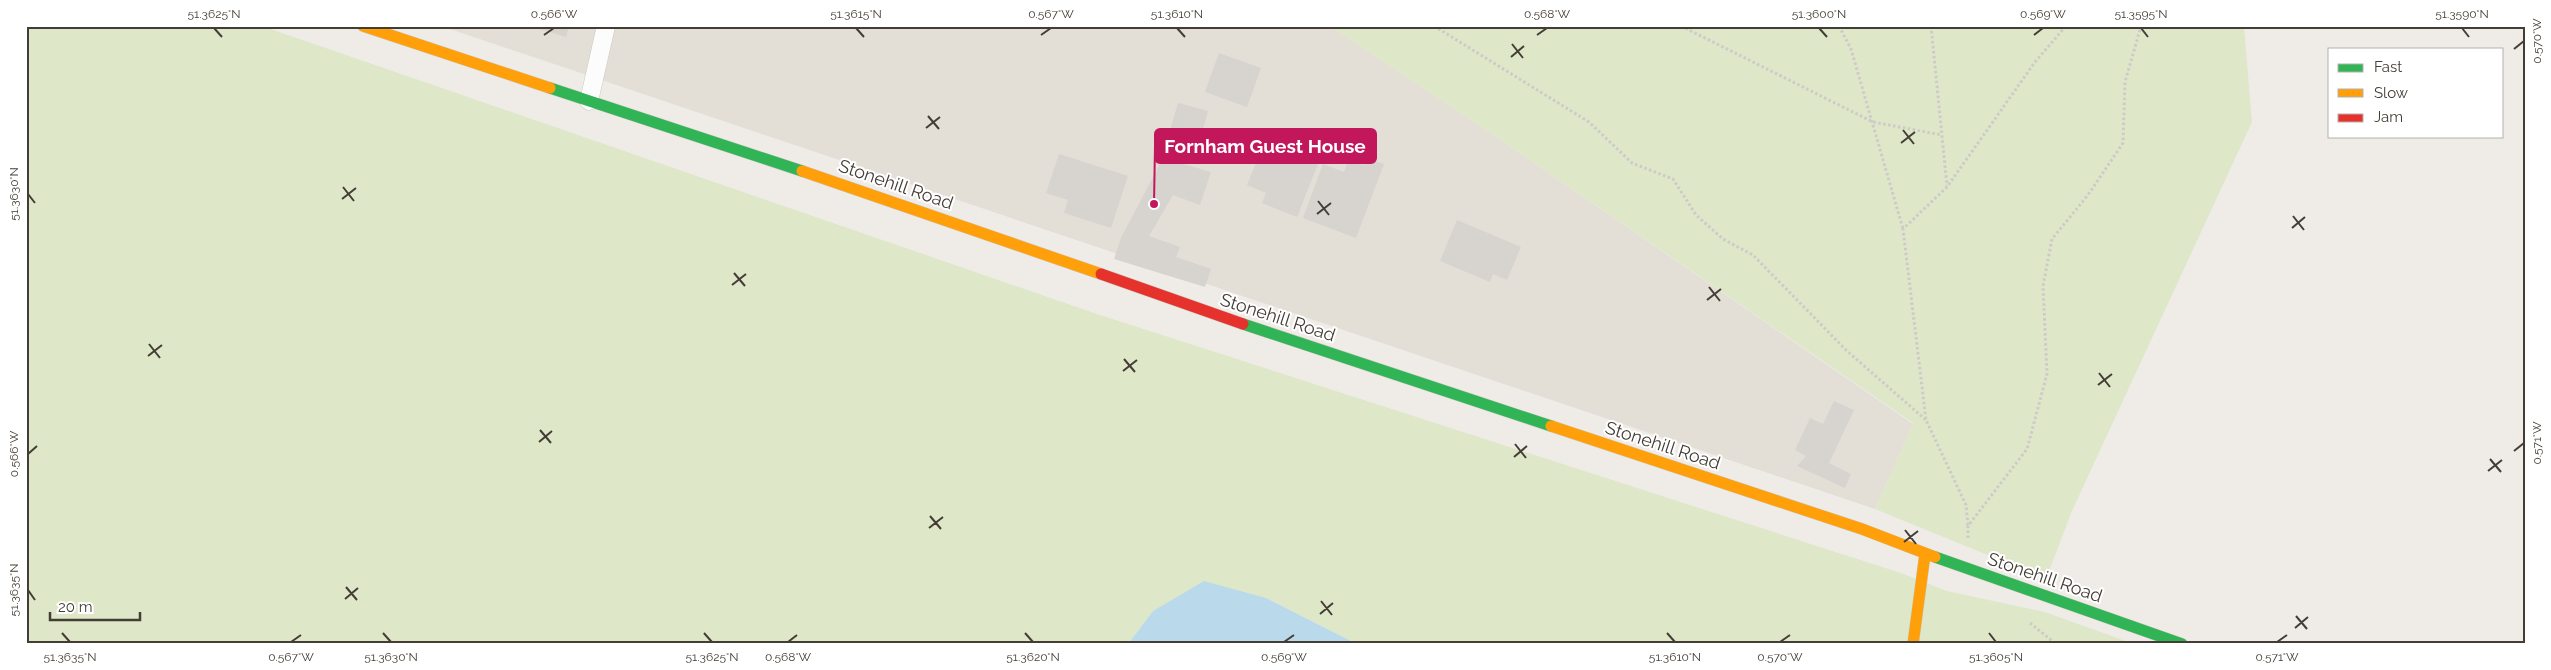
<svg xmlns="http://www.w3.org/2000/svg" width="2551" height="670" font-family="Raleway,sans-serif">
<rect width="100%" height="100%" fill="#efece8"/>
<path fill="#e3ded6" d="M441,26H1330L1495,136L1913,424L1875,509Z"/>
<path fill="#dee8c9" d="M26,26H262L1097,314L1901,573L1947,591L2045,612L2134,644H1357L1266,598L1153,611L1128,644H26Z
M1330,26H2244L2252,122L2072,511L2046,579L1875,509L1913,423L1495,136Z"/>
<path fill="#badaeb" d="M1204,581L1266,598L1357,644H1128L1153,611Z"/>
<path fill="#d7d3cf" d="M530,26H569L566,37Z
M1219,53L1261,68L1247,107L1205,92Z
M1178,103L1208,111L1199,143L1169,134Z
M1264,143L1318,164L1297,217L1262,203L1266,193L1247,185Z
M1059,154L1128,176L1111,228L1064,213L1068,200L1046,193Z
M1163,158L1211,172L1200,205L1173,195L1149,236L1180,247L1176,257L1211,269L1205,287L1114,259L1121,238Z
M1349,159L1363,165L1371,160L1384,164L1356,238L1303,218L1323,164L1344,172Z
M1457,220L1521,247L1507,280L1493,274L1490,282L1440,261Z
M1834,401L1854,410L1829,463L1851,474L1845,488L1797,466L1806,456L1795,450L1810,418L1823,424Z"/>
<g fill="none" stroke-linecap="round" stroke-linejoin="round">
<g stroke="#cbc8c4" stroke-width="19">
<path id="lane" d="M589,101L606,26"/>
</g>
<g stroke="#cec9c0" stroke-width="12">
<path id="fast" d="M550,88L802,171
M1243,324L1551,426
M1935,557L2182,644"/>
</g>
<g stroke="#cec9c0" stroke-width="12">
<path id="slow" d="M363,26L550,88
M802,171L1101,274
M1551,426L1862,529L1935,557
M1913,644L1925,554"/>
</g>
<g stroke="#cec9c0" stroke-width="12">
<path id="jam" d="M1101,274L1243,324"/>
</g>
<path stroke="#cdcac7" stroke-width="3" stroke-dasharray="2.5 2.5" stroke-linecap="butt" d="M1434,26L1589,122L1632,163L1673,179L1696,215L1723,239L1753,255L1847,351L1926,420
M1681,26L1873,122L1942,135
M1839,26L1851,49L1903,229
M1931,26L1947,186
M1968,525L1966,505L1926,420L1903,229L1947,187L2035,62L2066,26
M1968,538V526L2027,449L2047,374L2043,286L2052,239L2088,195L2123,143L2125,82L2141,26
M2030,623L2056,644"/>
<use href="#lane" stroke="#fdfcfc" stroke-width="18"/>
<use href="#fast" stroke="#30b455" stroke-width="11"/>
<use href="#slow" stroke="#ff9f0a" stroke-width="11"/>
<use href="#jam" stroke="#e5322d" stroke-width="11"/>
</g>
<path fill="none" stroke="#443d35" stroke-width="2" d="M214,28L222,37M856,28L864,37M1177,28L1185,37M1819,28L1827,37M2141,28L2148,37M2462,28L2469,37M544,35L554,28M1041,35L1051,28M1537,35L1547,28M2034,35L2043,28M1512,44L1523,58M2514,49L2524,41M1511,57L1524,46M928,116L939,129M926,128L940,117M1903,130L1914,144M1901,143L1915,132M343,187L354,201M28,194L35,203M342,199L356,188M1318,201L1329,215M1317,214L1331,203M2293,216L2304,230M2292,228L2305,217M734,273L745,286M732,285L746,274M1709,287L1720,301M1707,300L1721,289M149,344L160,358M148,356L162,345M1124,359L1135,372M1123,371L1137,360M2099,373L2110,387M2098,385L2112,374M540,430L551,443M539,442L552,431M1515,444L1526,458M2514,451L2524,443M28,454L37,446M1514,457L1527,446M2490,459L2501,472M2488,471L2502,460M930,516L941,529M929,528L943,517M1905,530L1916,544M1904,542L1918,531M346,587L357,600M28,590L35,600M345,599L358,588M1321,601L1332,615M1320,614L1333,603M2296,616L2307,629M2295,628L2308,617M62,633L70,642M383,633L391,642M704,633L712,642M1025,633L1033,642M1667,633L1675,642M1989,633L1996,642M291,642L301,635M788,642L797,635M1284,642L1294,635M1780,642L1790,635M2277,642L2287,635"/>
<g text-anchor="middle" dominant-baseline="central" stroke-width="4" stroke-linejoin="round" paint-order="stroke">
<g font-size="18" fill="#443d35" stroke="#fff">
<text transform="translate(896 184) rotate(19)">Stonehill Road</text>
<text transform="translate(1278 317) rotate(18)">Stonehill Road</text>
<text transform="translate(1663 445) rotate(18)">Stonehill Road</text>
<text transform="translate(2045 577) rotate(19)">Stonehill Road</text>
</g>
</g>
<path fill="none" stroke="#c2185b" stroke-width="2" d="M1154 204L1155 146"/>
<circle fill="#c2185b" stroke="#fff" stroke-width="2" cx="1154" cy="204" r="5"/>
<rect fill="#c2185b" stroke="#c2185b" stroke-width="2" x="1155" y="129" width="221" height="34" rx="5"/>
<g font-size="19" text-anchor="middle" font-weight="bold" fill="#fff">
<text x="1265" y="153">Fornham Guest House</text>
</g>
<rect width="2551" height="670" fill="none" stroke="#ffffff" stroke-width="55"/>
<rect x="2328" y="48" width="175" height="90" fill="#ffffff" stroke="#b4b1ae"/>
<rect x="2338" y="64" width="25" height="8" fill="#30b455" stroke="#b4b1ae"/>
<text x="2374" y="72" font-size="15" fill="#443d35">Fast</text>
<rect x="2338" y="89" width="25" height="8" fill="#ff9f0a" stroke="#b4b1ae"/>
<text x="2374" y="98" font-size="15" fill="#443d35">Slow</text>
<rect x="2338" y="114" width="25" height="8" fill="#e5322d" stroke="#b4b1ae"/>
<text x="2374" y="122" font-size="15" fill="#443d35">Jam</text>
<path d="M50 612v8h90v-8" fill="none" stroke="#443d35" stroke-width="2.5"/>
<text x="58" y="612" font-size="15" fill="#443d35" stroke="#ffffff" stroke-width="4" paint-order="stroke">20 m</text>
<rect x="28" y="28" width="2496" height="614" fill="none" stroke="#443d35" stroke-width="2"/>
<g font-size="12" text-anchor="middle" fill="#443d35">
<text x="214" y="18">51.3625°N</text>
<text x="554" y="18">0.566°W</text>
<text x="856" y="18">51.3615°N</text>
<text x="1051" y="18">0.567°W</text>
<text x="1177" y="18">51.3610°N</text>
<text x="1547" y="18">0.568°W</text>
<text x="1819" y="18">51.3600°N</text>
<text x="2043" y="18">0.569°W</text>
<text x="2141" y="18">51.3595°N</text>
<text x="2462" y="18">51.3590°N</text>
<text transform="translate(2537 41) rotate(-90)" y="4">0.570°W</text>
<text transform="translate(14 194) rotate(-90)" y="4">51.3630°N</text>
<text transform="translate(2537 443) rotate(-90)" y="4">0.571°W</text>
<text transform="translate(14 454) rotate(-90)" y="4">0.566°W</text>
<text transform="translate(14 590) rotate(-90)" y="4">51.3635°N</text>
<text x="70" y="661">51.3635°N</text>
<text x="291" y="661">0.567°W</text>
<text x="391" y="661">51.3630°N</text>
<text x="712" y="661">51.3625°N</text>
<text x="788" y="661">0.568°W</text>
<text x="1033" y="661">51.3620°N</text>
<text x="1284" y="661">0.569°W</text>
<text x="1675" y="661">51.3610°N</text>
<text x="1780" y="661">0.570°W</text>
<text x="1996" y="661">51.3605°N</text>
<text x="2277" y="661">0.571°W</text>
</g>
</svg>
